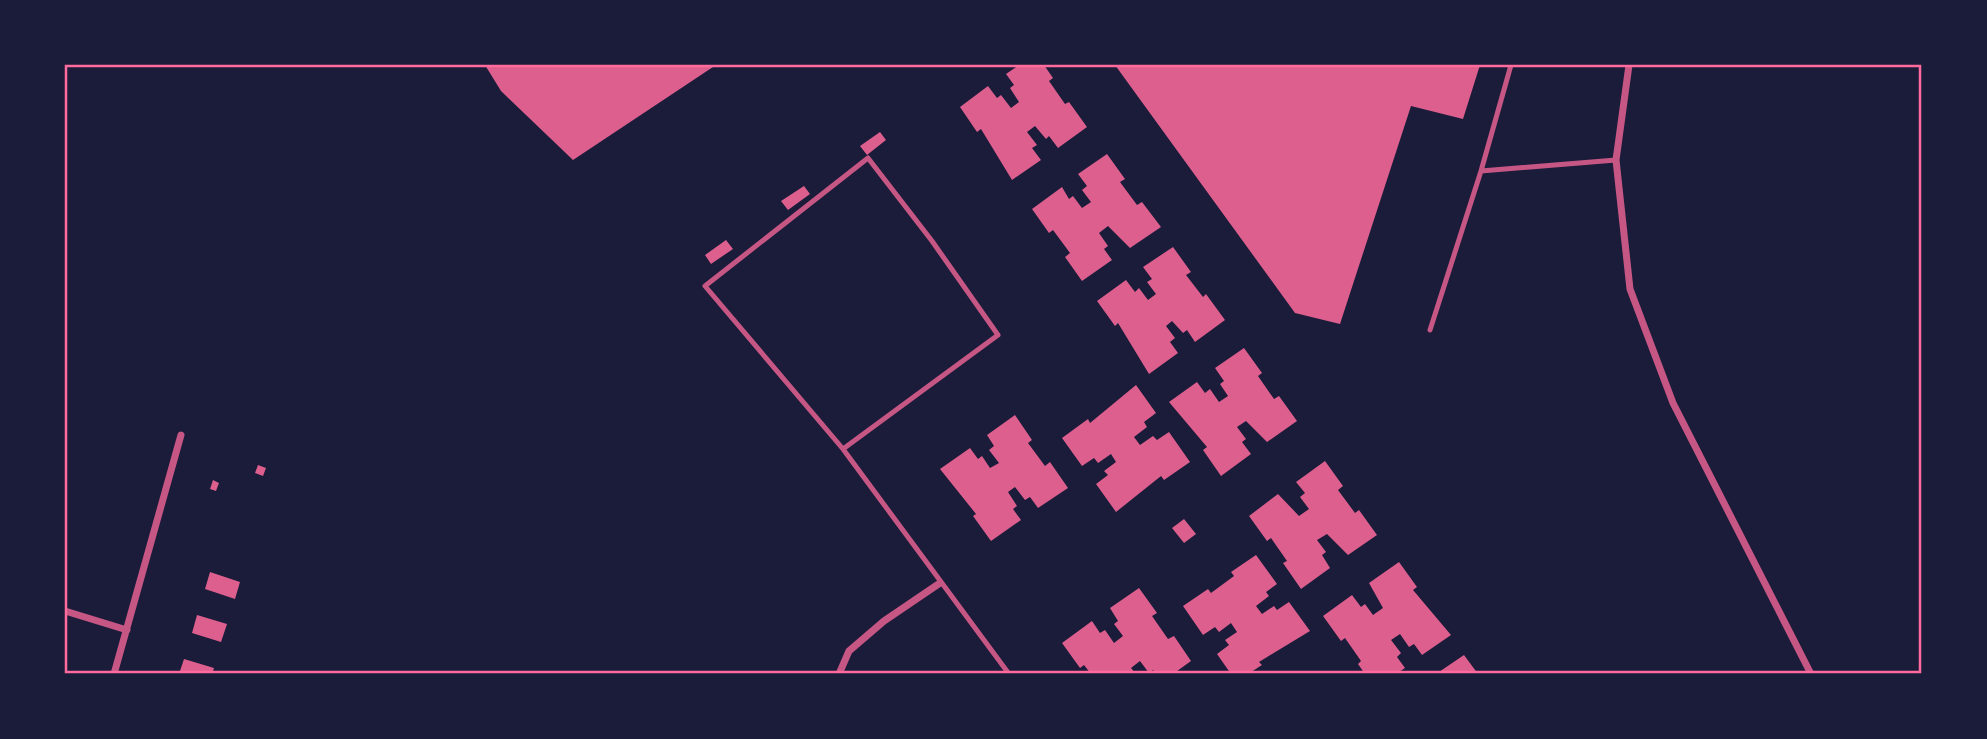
<svg xmlns="http://www.w3.org/2000/svg" width="1987" height="739" font-family="'Times New Roman',serif">
<rect width="100%" height="100%" fill="#1b1b3a"/>
<path fill="#dd5f8e" d="M485,65H716L573,160L501,91Z
M1019,65H1044L1053,78L1049,81L1065,104L1069,102L1087,127L1058,148L1049,136L1046,139L1035,126L1027,132L1037,145L1032,148L1041,160L1012,180L981,129L977,132L960,107L988,86L997,98L1001,95L1011,108L1019,102L1010,88L1014,85L1006,74Z
M1115,65H1480L1463,119L1411,106L1340,324L1295,313Z
M880,132L886,140L867,155L860,146Z
M1107,154L1125,179L1120,182L1137,205L1142,202L1161,227L1130,248L1108,226L1099,233L1108,246L1104,249L1112,260L1082,281L1065,257L1070,253L1053,230L1049,233L1032,209L1062,187L1069,199L1073,196L1082,208L1091,202L1082,190L1087,186L1078,174Z
M804,186L810,194L788,210L781,201Z
M726,240L733,249L711,264L705,255Z
M1173,247L1191,272L1186,275L1203,297L1206,294L1225,320L1195,342L1187,330L1183,333L1172,321L1166,326L1175,338L1170,342L1178,353L1149,374L1118,323L1115,326L1097,301L1126,280L1135,292L1139,288L1148,300L1156,294L1147,282L1152,279L1143,267Z
M1244,348L1262,373L1258,376L1274,399L1279,396L1297,421L1267,442L1246,421L1237,427L1246,439L1242,442L1251,454L1221,476L1203,450L1207,447L1169,402L1197,382L1205,393L1210,389L1219,402L1228,396L1220,384L1224,381L1215,368Z
M1136,385L1156,413L1144,422L1147,427L1134,437L1140,445L1153,436L1157,440L1169,432L1190,462L1164,480L1161,476L1116,512L1096,484L1108,475L1104,471L1116,462L1111,454L1098,463L1094,458L1082,466L1062,438L1088,419L1090,423Z
M1015,415L1032,440L1028,443L1045,466L1050,462L1068,488L1038,508L1030,497L1025,500L1015,487L1008,492L1017,506L1013,509L1021,520L991,541L973,516L976,514L940,469L970,448L978,459L982,456L990,468L999,463L989,450L994,446L987,435Z
M1325,461L1343,486L1338,490L1355,513L1359,510L1377,535L1348,555L1327,534L1317,540L1326,552L1322,555L1330,568L1301,589L1283,563L1287,561L1271,538L1267,541L1249,516L1278,494L1299,516L1309,509L1300,497L1305,493L1296,482Z
M258,465L266,468L263,476L255,473Z
M213,480L219,483L216,491L210,489Z
M1184,519L1196,534L1184,543L1172,528Z
M1256,555L1277,584L1266,592L1269,596L1256,606L1262,614L1274,606L1277,610L1289,602L1310,631L1259,662L1262,665L1248,674H1231L1217,654L1229,645L1225,640L1237,632L1231,623L1219,632L1215,627L1203,635L1183,606L1208,589L1211,593L1234,576L1231,572Z
M1399,562L1417,587L1413,590L1451,635L1422,655L1414,644L1409,647L1400,634L1391,640L1401,653L1397,657L1405,668L1396,674H1365L1358,664L1361,661L1345,638L1341,641L1323,616L1352,595L1361,607L1365,604L1373,615L1383,608L1369,583Z
M210,572L240,582L235,599L205,589Z
M1139,588L1157,613L1152,616L1168,639L1174,636L1191,661L1173,674H1156L1153,670L1149,673L1140,661L1131,668L1136,674H1091L1084,665L1080,668L1062,643L1092,621L1100,633L1105,630L1114,643L1123,636L1114,624L1118,621L1110,608Z
M197,615L227,624L221,642L192,633Z
M1464,655L1478,674H1436Z
M184,659L214,668L212,674H179Z"/>
<g fill="none" stroke-linecap="round" stroke-linejoin="round">
<path stroke="#c65784" stroke-width="5" d="M1481,171L1616,160
M1430,330L1481,171L1511,65
M843,449L998,335L932,241L868,158L705,286L843,449L1009,674"/>
<path stroke="#c65784" stroke-width="7" d="M1629,65L1616,160L1630,289L1673,403L1811,674
M65,611L127,630
M114,674L181,435
M839,674L849,651L884,621L940,583"/>
</g>
<rect width="1987" height="739" fill="none" stroke="#1b1b3a" stroke-width="133"/>
<rect x="66" y="66" width="1854" height="606" fill="none" stroke="#ff6b9d" stroke-width="2.5"/>
</svg>
